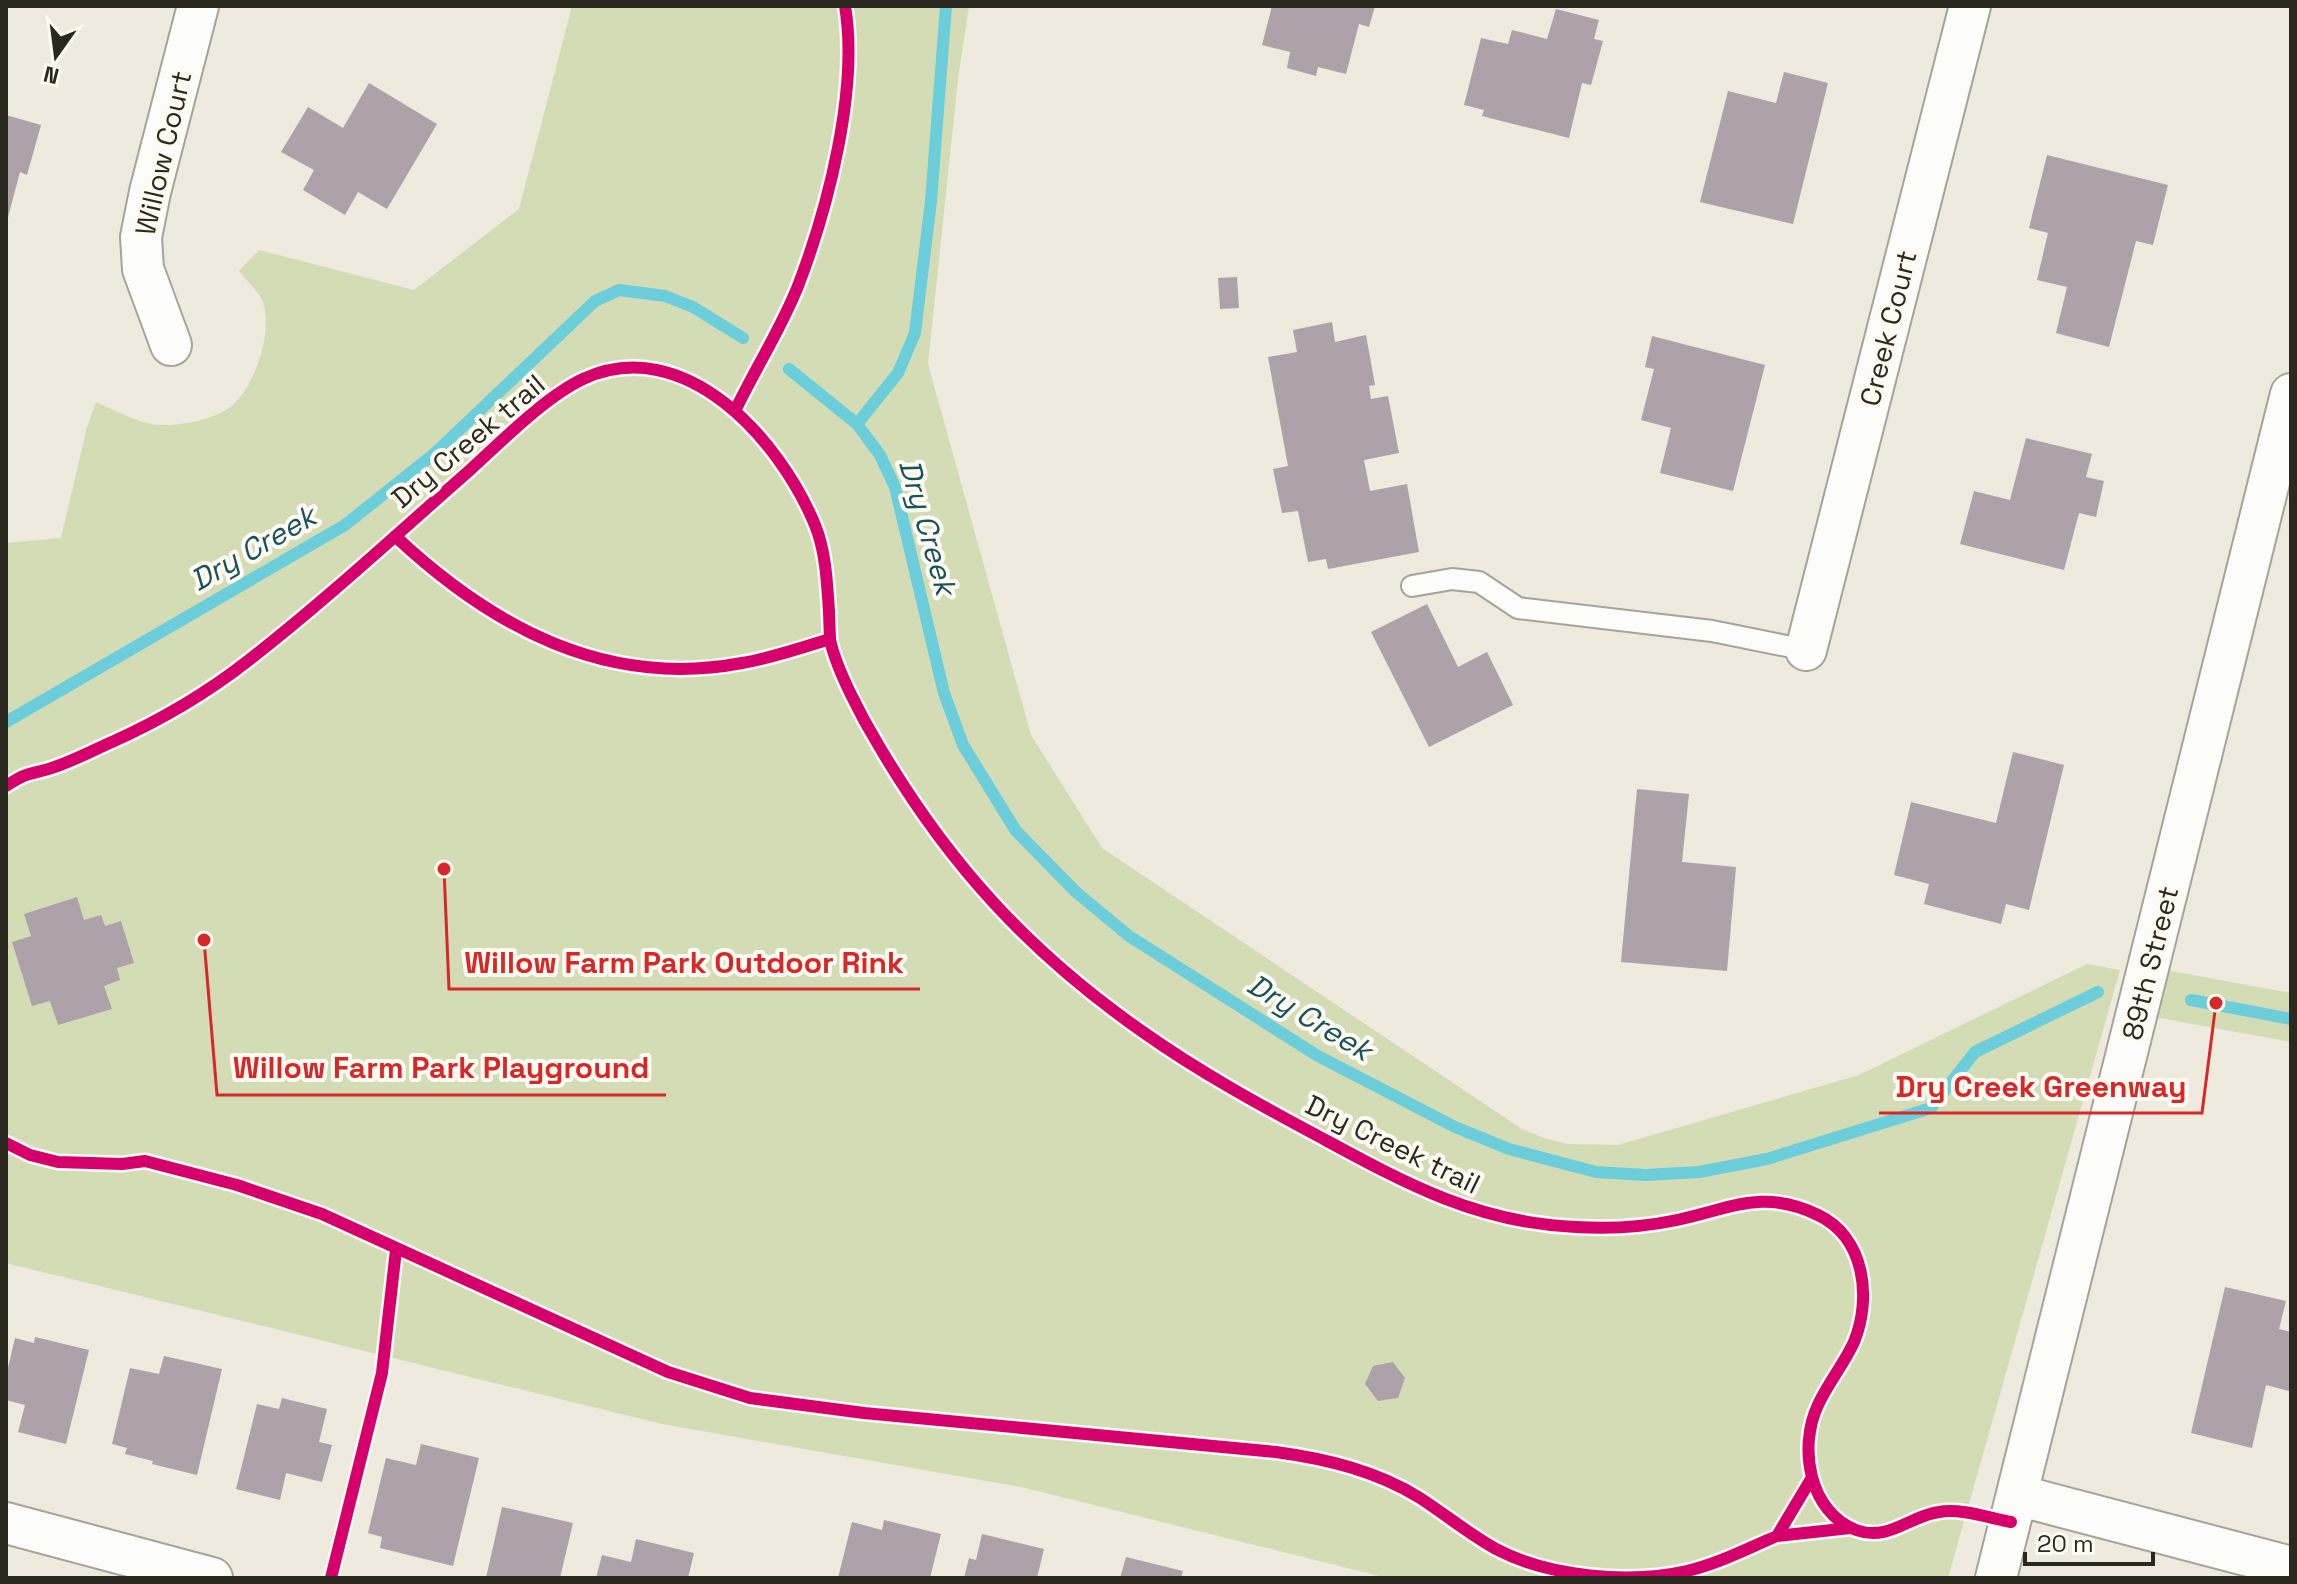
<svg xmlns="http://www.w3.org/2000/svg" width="2297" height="1584" font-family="'Space Grotesk',sans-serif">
<rect width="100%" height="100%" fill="#eeeadd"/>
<path fill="#d4dcb6" d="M572,6H969L958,79L928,364L1031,735L1102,848L1522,1129L1544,1138L1568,1144L1618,1145L1859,1075L2087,964L2120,970L1948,1578H1387L1026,1488L662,1424L6,1263V543L61,538L87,427L96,402C117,411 142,426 165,425C185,425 221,418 235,403C256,382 274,329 262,300C257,290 246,280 239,271L259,250L414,290L519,209Z
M2149,967L2291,993V1042L2138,1014Z"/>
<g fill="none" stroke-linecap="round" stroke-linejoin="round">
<path stroke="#6ccddb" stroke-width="12" d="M789,369L857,424L880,455L895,487L944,693L963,745L1016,831L1076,892L1129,936L1318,1056L1455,1127L1509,1149L1596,1172L1645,1175L1699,1172L1767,1159L1931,1108L1975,1052L2098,992
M857,424L898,373L915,333L931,201L946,6
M6,722L345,525L434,454L595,301L619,290L665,296L693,307L743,338
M2191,1000L2291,1019"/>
</g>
<path fill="#ada2a9" d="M1272,6H1375L1369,27L1359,24L1346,74L1318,67L1316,76L1287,68L1290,52L1262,45Z
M1556,9L1599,20L1594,39L1603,41L1591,85L1582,83L1569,138L1482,116L1484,110L1464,105L1481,38L1508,44L1512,30L1547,39Z
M1784,72L1828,83L1793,224L1700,202L1728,91L1776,103Z
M369,83L437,124L387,209L358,192L345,215L303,190L314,170L281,152L308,107L343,128Z
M6,115L41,125L27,175L20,172L7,221Z
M2047,155L2168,185L2153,245L2136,241L2109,347L2056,333L2067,287L2037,280L2048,233L2029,228Z
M1237,277L1239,308L1220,309L1218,278Z
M1332,322L1335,342L1366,335L1375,385L1369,386L1371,399L1388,396L1399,453L1364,460L1370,491L1407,484L1419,552L1328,569L1326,559L1308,562L1298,511L1282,513L1273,469L1288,466L1268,357L1297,352L1293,330Z
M1652,336L1765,365L1733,491L1660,473L1671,428L1641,420L1654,369L1645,367Z
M2026,438L2092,454L2086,477L2104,481L2096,517L2079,513L2064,570L1960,544L1974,491L2010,500Z
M1427,604L1458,667L1487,652L1513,705L1429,747L1371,632Z
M2013,752L2064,765L2029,910L2006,904L2001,924L1924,904L1929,884L1894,875L1911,802L1996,823Z
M1637,789L1689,794L1682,862L1736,867L1727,971L1621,962Z
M77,897L84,920L101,915L105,926L121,921L134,963L117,968L120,980L104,986L112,1009L58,1025L50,1001L32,1006L12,942L31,936L24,914Z
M2225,1287L2286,1301L2279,1329L2291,1332L2289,1391L2266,1385L2252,1448L2191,1433Z
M35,1337L89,1350L66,1444L18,1432L25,1405L6,1400V1376L15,1338L34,1343Z
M164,1356L222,1369L197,1475L152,1464L153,1461L125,1454L127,1448L112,1444L130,1368L159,1374Z
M1393,1362L1405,1378L1398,1398L1378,1401L1365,1384L1373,1366Z
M282,1398L327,1409L319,1442L332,1445L322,1482L286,1473L280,1500L236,1489L257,1404L279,1409Z
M421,1444L479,1458L453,1566L380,1548L382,1537L368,1533L386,1458L416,1465Z
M502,1507L573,1523L560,1578H486Z
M884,1520L941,1534L930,1578H838L852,1522L882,1530Z
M982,1534L1044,1549L1037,1578H964L969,1558L976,1560Z
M636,1539L694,1553L688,1578H596L602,1555L631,1562Z
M1126,1557L1183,1571L1181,1578H1120Z"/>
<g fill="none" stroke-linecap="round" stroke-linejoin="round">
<g stroke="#a6a399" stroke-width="24">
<path id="lane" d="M1412,586L1452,579L1479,582L1518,608L1712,631L1806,650"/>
</g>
<g stroke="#a6a399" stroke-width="44">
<path id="street" d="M171,345L143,269L141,237L150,192L198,6
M1806,650L1970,6
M2017,1495L2291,1567
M6,1523L212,1578
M1996,1578L2291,394"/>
</g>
<use href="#lane" stroke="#fcfcfa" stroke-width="20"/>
<use href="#street" stroke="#fcfcfa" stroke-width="40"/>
<g stroke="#fefbf2" stroke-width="17">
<path id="cycleway" d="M735,411C755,369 781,329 798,286C828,208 859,89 845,6
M395,536C491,626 605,689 742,663C772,658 801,648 830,639
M6,786C25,774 25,775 45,770C68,764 91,751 112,742C161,720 207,693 249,660C326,600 397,534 470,470C502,441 545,397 583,379C685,332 780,440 815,525C826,552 827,583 829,611C829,615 830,637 830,640C837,671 862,718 879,746C949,865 1030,953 1143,1032C1198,1071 1258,1104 1318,1136C1403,1182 1476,1223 1576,1227C1609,1229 1644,1227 1677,1220C1730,1209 1763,1188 1818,1215C1865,1237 1872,1298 1854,1342C1844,1364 1828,1383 1818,1405C1798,1447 1809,1512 1856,1530C1889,1542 1909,1516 1939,1512C1961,1508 1989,1518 2011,1522
M6,1143L30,1155L58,1162L122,1164L145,1161L237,1185L322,1214L668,1372L750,1398L864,1413L1276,1452C1327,1459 1377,1471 1420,1498C1446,1515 1469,1534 1496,1549C1549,1577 1629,1584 1687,1571C1718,1564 1748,1548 1777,1536
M1811,1479L1777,1536L1850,1528
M331,1578L382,1373L396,1250"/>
</g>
<use href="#cycleway" stroke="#d6006c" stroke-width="12"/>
</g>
<g text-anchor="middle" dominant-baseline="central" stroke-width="8" stroke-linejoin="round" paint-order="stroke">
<g font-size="28" fill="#2b281f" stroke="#fefbf2">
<text transform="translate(163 153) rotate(-77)">Willow Court</text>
<text transform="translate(1888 328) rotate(-76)">Creek Court</text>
<text transform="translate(468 441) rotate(-40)">Dry Creek trail</text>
<text transform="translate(2150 963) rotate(-76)">89th Street</text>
<text transform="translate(1393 1144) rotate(26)">Dry Creek trail</text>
</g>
<g font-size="30" font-style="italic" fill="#19515c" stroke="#fefbf2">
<text transform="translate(928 527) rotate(74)">Dry Creek</text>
<text transform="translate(253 548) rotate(-30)">Dry Creek</text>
<text transform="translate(1310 1017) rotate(31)">Dry Creek</text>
</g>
</g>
<path fill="none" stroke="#d62828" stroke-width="3" d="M444 869L449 989H920M204 940L217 1095H666M2216 1003L2202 1113H1879"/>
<g fill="#d62828" stroke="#fefbf2" stroke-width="3">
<circle cx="444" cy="869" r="8"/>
<circle cx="204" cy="940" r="8"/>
<circle cx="2216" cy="1003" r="8"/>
</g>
<g font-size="30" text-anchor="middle" font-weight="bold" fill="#d62828" stroke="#fefbf2" stroke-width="8" stroke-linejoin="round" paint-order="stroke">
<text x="684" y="973">Willow Farm Park Outdoor Rink</text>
<text x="441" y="1078">Willow Farm Park Playground</text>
<text x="2041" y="1097">Dry Creek Greenway</text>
</g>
<rect width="2297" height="1584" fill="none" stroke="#2b281f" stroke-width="16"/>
<g transform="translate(56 56) rotate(194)" stroke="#fefbf2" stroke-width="6" paint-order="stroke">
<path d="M0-6L14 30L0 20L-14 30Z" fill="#2b281f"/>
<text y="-12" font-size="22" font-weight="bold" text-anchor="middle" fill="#2b281f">N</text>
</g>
<path d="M2025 1552v12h128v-12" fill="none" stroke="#2b281f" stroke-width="4"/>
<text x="2037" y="1552" font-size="24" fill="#2b281f" stroke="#fefbf2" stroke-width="6" paint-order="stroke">20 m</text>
</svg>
